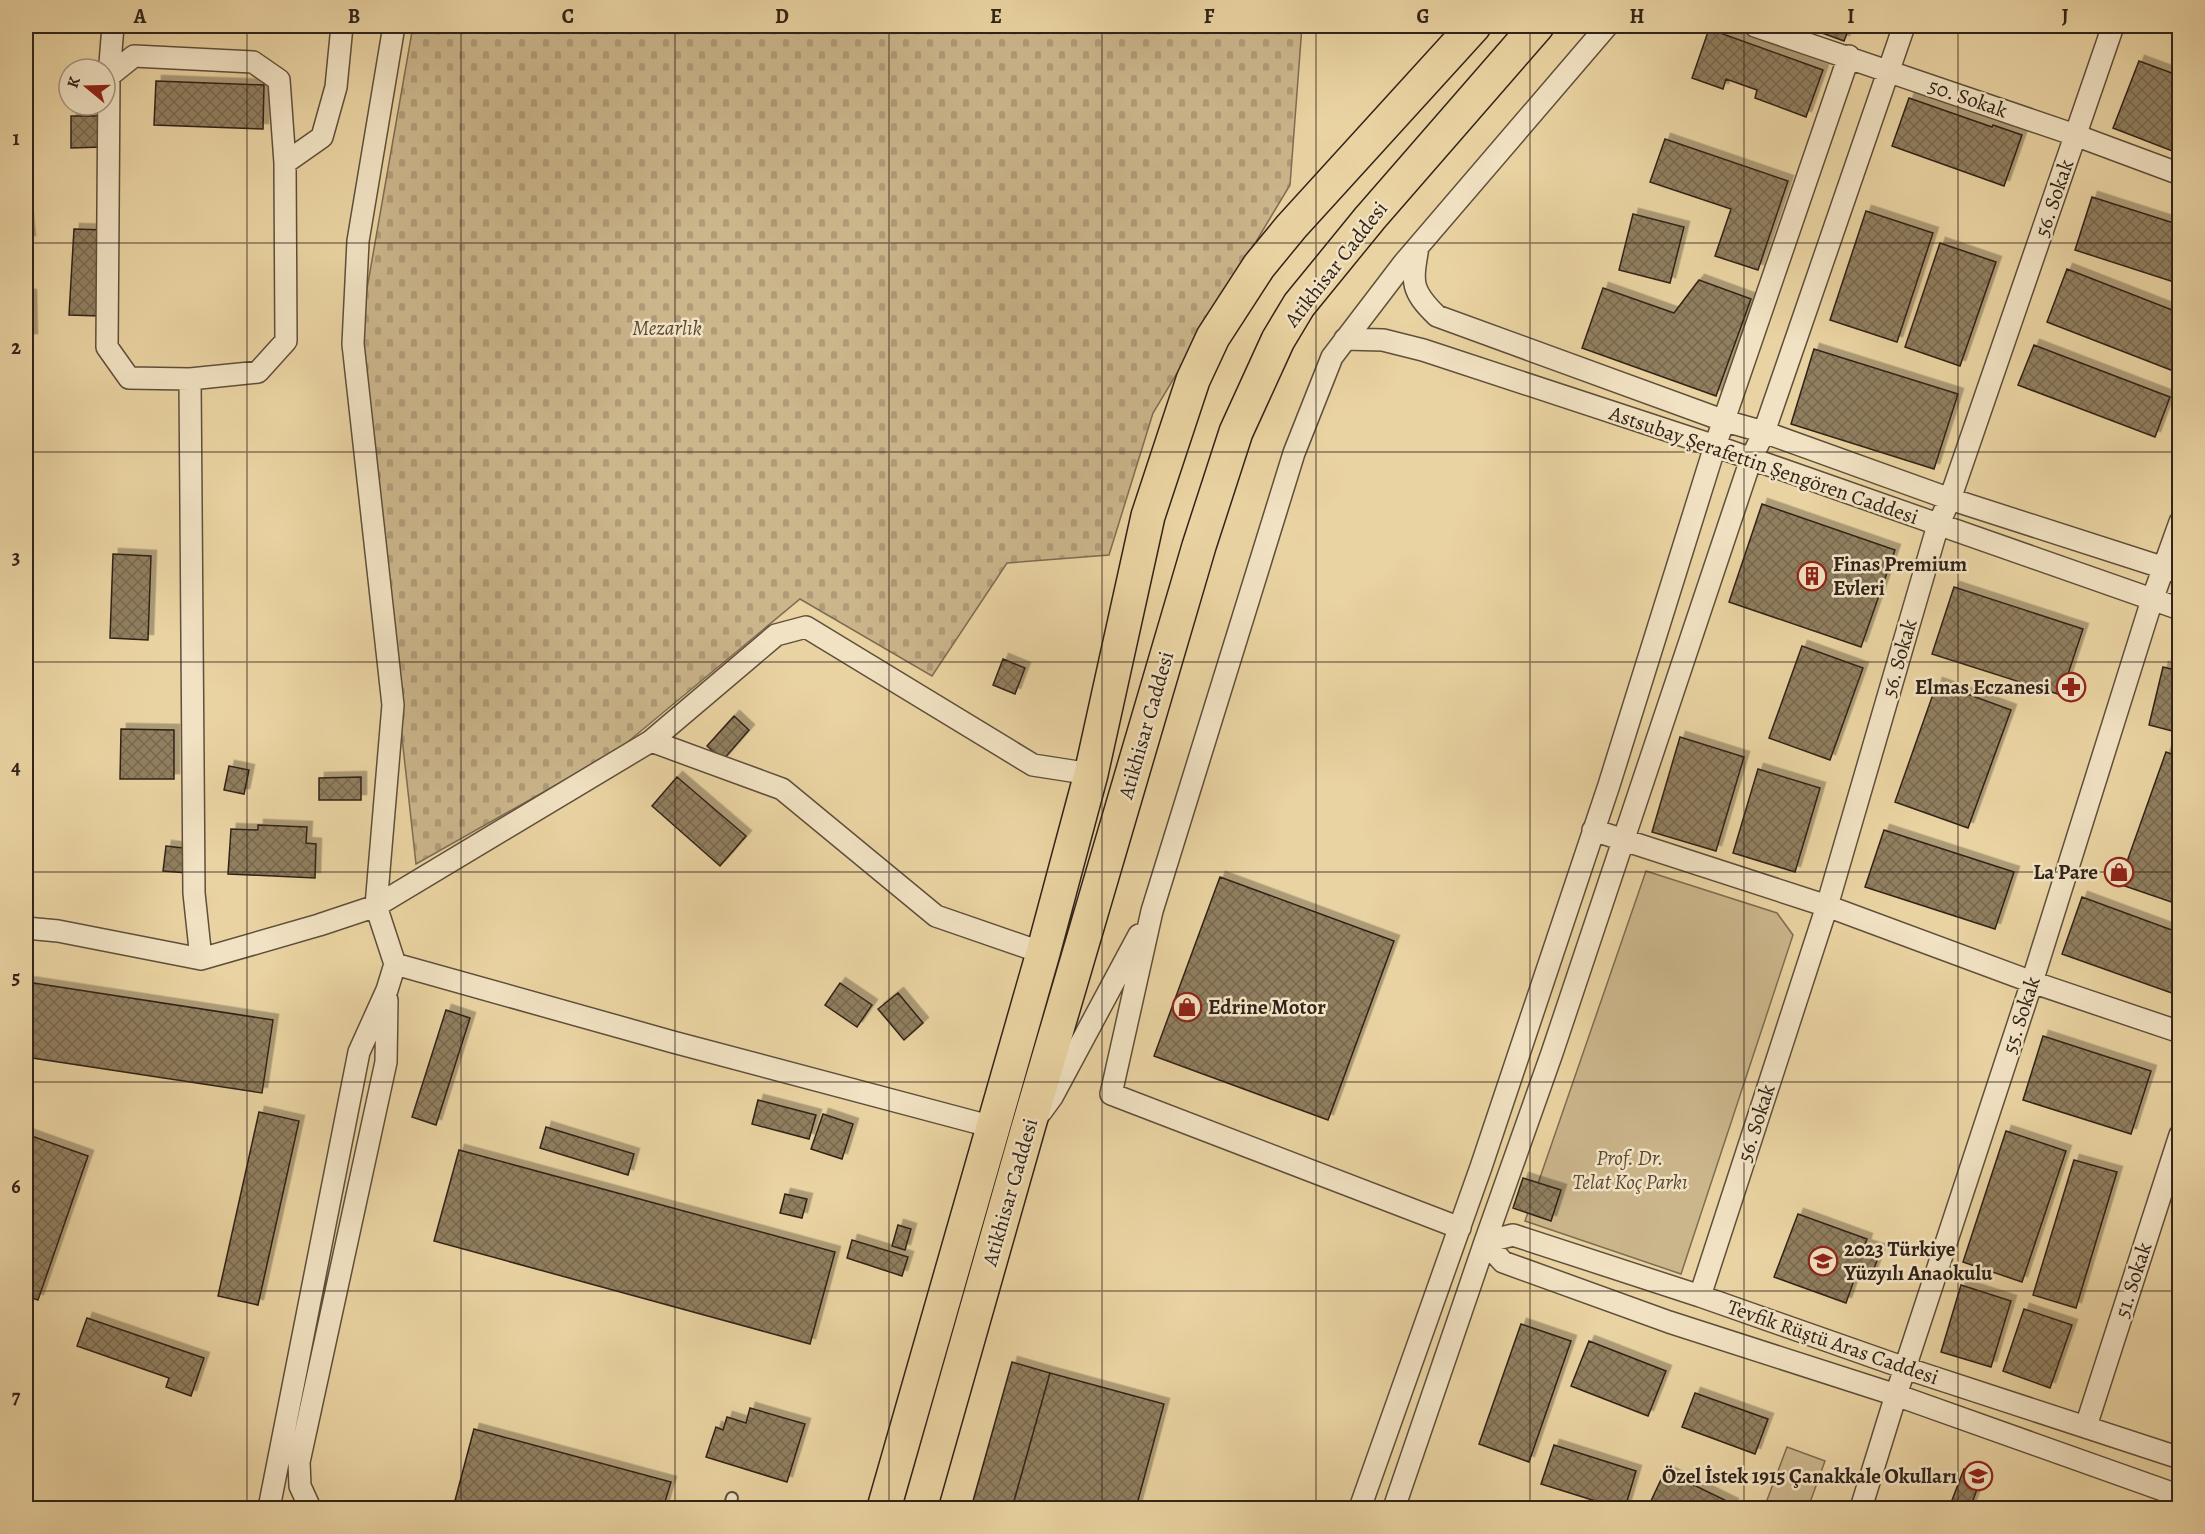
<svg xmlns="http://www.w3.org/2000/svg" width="2205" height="1534" font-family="Alegreya,serif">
<defs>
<pattern id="cemetery-stones" width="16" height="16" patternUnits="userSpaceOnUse" patternTransform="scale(1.5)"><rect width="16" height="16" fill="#cbb58b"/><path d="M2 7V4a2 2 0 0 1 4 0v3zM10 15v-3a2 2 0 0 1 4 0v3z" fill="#af9b77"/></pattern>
<pattern id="building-cross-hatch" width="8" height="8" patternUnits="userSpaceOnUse" patternTransform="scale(1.5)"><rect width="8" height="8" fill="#917f60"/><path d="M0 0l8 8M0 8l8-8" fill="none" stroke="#77684e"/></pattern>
<filter id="shadow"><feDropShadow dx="5.5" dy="-5.5" stdDeviation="0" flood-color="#0004"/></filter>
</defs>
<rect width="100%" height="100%" fill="#ead3a2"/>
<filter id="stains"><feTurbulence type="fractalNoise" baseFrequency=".00333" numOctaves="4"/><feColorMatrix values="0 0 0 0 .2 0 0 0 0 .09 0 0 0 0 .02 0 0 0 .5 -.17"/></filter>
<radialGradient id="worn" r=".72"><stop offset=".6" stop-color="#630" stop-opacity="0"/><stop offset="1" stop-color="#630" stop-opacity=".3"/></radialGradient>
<path fill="#cbb58b" stroke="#7e6c52" stroke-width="1.5" d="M1646,871L1777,913L1793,935L1681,1274L1525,1221Z
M1787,1447L1825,1461L1808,1508H1764Z"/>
<path fill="url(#cemetery-stones)" stroke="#7e6c52" stroke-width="1.5" d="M413,26H1302L1290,185L1153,413L1109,555L1007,563L932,676L800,599L618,750L416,864L358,340Z"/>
<path fill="url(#building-cross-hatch)" stroke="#312319" stroke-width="1.5" filter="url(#shadow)" d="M1803,26H1850L1844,41Z
M1709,29L1823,70L1806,117L1755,98L1757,90L1726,79L1723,89L1692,78Z
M2139,61L2180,76V154L2113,128Z
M156,81L264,85L263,129L154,125Z
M1909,98L1992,127L1993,125L2022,135L2004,186L1892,146Z
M71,116H102V147L71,148Z
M1665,139L1788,181L1758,270L1715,256L1731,209L1650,182Z
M2092,197L2180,225V284L2075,250Z
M26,203L30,241L26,242Z
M1866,211L1933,233L1897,342L1830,320Z
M1633,214L1684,227L1670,283L1619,270Z
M74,229L105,230L100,316L69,315Z
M1940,243L1996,262L1960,366L1905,347Z
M2067,269L2180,313V363L2176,372L2047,322Z
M1699,280L1751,299L1716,396L1582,348L1603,288L1674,313Z
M26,295H31L32,339H26Z
M2034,345L2170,397L2155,437L2018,385Z
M1814,349L1958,394L1934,469L1791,424Z
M1762,504L1895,550L1861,647L1729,602Z
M113,554L151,556L148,640L110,638Z
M1954,587L2083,629L2061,695L1932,654Z
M1802,646L1863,668L1830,760L1769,738Z
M1003,659L1025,668L1015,694L993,685Z
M2163,667L2180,671V733L2149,725Z
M1937,683L2011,710L1968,828L1895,802Z
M734,716L749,730L723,760L707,746Z
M121,729L174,730V779H120Z
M1680,737L1744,757L1716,851L1652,832Z
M2166,752L2180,757V905L2119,884Z
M229,766L249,770L244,794L224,790Z
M1758,769L1820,788L1795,872L1733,853Z
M361,777V800H319V778Z
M677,777L746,836L720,866L652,806Z
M258,825L307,827L306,843L316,844L315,878L228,874L231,829L258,830Z
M1884,830L2014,872L1995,929L1865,887Z
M166,846L191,849L188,873L163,871Z
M1220,877L1394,941L1328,1120L1154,1056Z
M2082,897L2180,933V996L2062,954Z
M27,982L273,1020L262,1093L26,1057Z
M840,983L872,1005L857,1027L825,1005Z
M898,993L923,1023L904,1040L878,1009Z
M446,1010L470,1018L436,1125L412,1117Z
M2043,1036L2151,1071L2131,1134L2023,1100Z
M758,1100L816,1115L809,1139L752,1124Z
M259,1112L299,1121L258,1305L218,1296Z
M823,1114L853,1124L842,1159L811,1149Z
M546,1127L634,1154L628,1175L540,1148Z
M2006,1131L2066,1151L2022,1282L1963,1262Z
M26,1134L88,1156L38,1300L26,1296Z
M459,1150L835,1252L810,1344L434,1241Z
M2074,1160L2117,1172L2076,1308L2033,1295Z
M1523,1178L1561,1190L1551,1221L1513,1208Z
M785,1194L807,1199L802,1218L780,1213Z
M1798,1214L1867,1239L1865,1245L1881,1250L1872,1274L1858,1269L1846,1303L1774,1277Z
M898,1225L911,1229L905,1250L892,1246Z
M852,1240L908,1257L902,1276L847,1258Z
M1961,1285L2011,1301L1991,1367L1941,1352Z
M2024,1309L2072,1325L2050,1388L2003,1371Z
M87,1318L204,1358L191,1396L166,1387L169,1378L77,1346Z
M1521,1324L1571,1341L1529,1462L1479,1444Z
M1589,1341L1666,1371L1648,1416L1571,1386Z
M1012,1362L1050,1373L1012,1508H971Z
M1050,1373L1164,1404L1136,1508H1012Z
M1695,1393L1768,1419L1755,1454L1682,1427Z
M750,1408L805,1424L787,1482L706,1457L716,1427L723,1430L727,1417L746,1423Z
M474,1429L671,1482L663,1508H453Z
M1554,1445L1636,1471L1625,1508H1618L1541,1484Z
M1964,1469L1982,1476L1970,1508H1949Z
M1665,1471L1733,1504L1731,1508H1666L1651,1501Z"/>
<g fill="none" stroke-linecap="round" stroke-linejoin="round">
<g stroke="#5f4f3b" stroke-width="14">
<path id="lane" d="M729,1508L732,1498"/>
</g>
<g stroke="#5f4f3b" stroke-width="24">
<path id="street" d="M1755,26L2075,135L2180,174
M134,56L253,62L279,80L285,163L286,341L258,372L190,379L129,378L107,347L109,76Z
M109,76L113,26
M285,163L322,137L336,87L342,26
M1418,247C1412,282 1410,290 1437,316L1725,421L1764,432L1950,499L2180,573
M1345,339L1383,340L1423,350L1715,446L2180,609
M190,379L194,893L201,959
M651,741L782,789L936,916L1043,953
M1593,830L1827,906L2032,982L2180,1032
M26,928L58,931L201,959L319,925L376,906L651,741L776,635L806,627L1033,765L1091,774
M395,964L673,1042L993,1127
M1041,1112L1052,1097L1139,935
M1460,1228L1111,1094L1152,911L1294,453L1332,357L1403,264L1607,26
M1485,1242L1503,1262L1669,1322L1896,1395L2180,1496
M1485,1242L1513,1235L1700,1296L1905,1368L2180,1458
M1700,1296L1827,906L1938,525L1950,499L2113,26
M2086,1426L2180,1135
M269,1508L359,1052L387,990L395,964L376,906L393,705L353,344L358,241L394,26
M310,1508L300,1486L299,1462L386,1062L387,1000
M1360,1508L1481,1167L1609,785L1715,446L1849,56
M1394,1508L1485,1242L1552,1053L1751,459L1764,432L1904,26
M1861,1508L1896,1395L2032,982L2152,600L2180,522"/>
</g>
<g stroke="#312319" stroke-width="36">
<path id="highway" d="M884,1508L1043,953L1091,774L1148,516L1193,380L1213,337L1259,266L1291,227L1474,26
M920,1508L1028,1128L1199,546L1236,432L1278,340L1299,305L1370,218L1537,26"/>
</g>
<use href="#lane" stroke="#f1e2c3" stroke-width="10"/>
<use href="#street" stroke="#f1e2c3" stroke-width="21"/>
<use href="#highway" stroke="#ead3a2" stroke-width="33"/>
</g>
<path fill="none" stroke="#312319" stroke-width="1.5" stroke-opacity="0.55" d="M247,26V1508M461,26V1508M675,26V1508M889,26V1508M1102,26V1508M1316,26V1508M1530,26V1508M1744,26V1508M1958,26V1508M26,243H2180M26,452H2180M26,662H2180M26,872H2180M26,1082H2180M26,1291H2180"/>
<defs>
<g id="building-ring" transform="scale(1.5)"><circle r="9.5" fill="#f1e2c3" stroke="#8f2418" stroke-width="1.5"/><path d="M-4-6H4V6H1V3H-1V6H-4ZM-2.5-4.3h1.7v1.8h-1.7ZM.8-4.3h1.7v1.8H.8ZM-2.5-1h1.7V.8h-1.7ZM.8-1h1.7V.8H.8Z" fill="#8f2418"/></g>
<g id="pharmacy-ring" transform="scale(1.5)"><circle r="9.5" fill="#f1e2c3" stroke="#8f2418" stroke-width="1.5"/><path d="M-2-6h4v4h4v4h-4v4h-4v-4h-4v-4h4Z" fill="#8f2418"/></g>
<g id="shop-ring" transform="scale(1.5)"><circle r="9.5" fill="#f1e2c3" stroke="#8f2418" stroke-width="1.5"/><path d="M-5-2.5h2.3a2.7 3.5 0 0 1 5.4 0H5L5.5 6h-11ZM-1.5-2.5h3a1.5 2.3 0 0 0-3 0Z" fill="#8f2418"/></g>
<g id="school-ring" transform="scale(1.5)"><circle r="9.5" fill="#f1e2c3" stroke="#8f2418" stroke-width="1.5"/><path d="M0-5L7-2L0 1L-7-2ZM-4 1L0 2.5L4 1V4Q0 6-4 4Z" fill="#8f2418"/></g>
</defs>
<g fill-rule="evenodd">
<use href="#building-ring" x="1812" y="576"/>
<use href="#pharmacy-ring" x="2071" y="687"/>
<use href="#shop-ring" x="2119" y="872"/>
<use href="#shop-ring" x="1187" y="1007"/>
<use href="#school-ring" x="1823" y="1261"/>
<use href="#school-ring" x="1978" y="1476"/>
</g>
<g text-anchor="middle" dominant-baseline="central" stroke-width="5" stroke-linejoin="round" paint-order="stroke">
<g font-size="21" fill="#312319" stroke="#f1e2c3">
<text transform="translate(1968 98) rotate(19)">50. Sokak</text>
<text transform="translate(2054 198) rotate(-71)">56. Sokak</text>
<text transform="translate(1336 264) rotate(-52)">Atikhisar Caddesi</text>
<text transform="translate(1764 465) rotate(19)">Astsubay Şerafettin Şengören Caddesi</text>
<text transform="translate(1899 658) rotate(-74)">56. Sokak</text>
<text transform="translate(1146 725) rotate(-74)">Atikhisar Caddesi</text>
<text transform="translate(2021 1015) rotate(-72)">55. Sokak</text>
<text transform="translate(1756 1123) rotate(-72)">56. Sokak</text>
<text transform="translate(1010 1192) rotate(-74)">Atikhisar Caddesi</text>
<text transform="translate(2133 1280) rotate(-72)">51. Sokak</text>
<text transform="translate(1833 1342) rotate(19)">Tevfik Rüştü Aras Caddesi</text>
</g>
<g font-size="21" font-style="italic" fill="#584836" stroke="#f1e2c3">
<text x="667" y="328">Mezarlık</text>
<text x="1630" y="1158">Prof. Dr.<tspan x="1630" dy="24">Telat Koç Parkı</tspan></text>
</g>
<g font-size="21" font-weight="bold" fill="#312319" stroke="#f1e2c3" text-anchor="start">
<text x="1833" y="564">Finas Premium<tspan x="1833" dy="24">Evleri</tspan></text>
<text x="2050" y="687" text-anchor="end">Elmas Eczanesi</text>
<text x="2098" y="872" text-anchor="end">La Pare</text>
<text x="1208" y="1007">Edrine Motor</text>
<text x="1844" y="1249">2023 Türkiye<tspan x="1844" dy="24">Yüzyılı Anaokulu</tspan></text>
<text x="1957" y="1476" text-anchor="end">Özel İstek 1915 Çanakkale Okulları</text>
</g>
</g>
<rect width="2205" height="1534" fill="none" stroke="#ead3a2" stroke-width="66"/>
<g transform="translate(87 87) rotate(289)"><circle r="28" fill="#f1e2c3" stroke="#a4967f" stroke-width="1.5"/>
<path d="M0-4.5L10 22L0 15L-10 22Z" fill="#8f2418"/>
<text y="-9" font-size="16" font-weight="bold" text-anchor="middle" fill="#312319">K</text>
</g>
<rect x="33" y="33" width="2139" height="1468" fill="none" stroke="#312319" stroke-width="2"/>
<g font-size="20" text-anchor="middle" font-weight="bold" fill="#312319">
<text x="140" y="23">A</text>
<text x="354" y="23">B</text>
<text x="568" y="23">C</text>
<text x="782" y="23">D</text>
<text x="996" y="23">E</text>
<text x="1209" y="23">F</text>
<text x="1423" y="23">G</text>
<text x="1637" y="23">H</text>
<text x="1851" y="23">I</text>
<text x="2065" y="23">J</text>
<text x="16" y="145">1</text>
<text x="16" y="354">2</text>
<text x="16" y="564">3</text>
<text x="16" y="774">4</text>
<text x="16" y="984">5</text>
<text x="16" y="1193">6</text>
<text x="16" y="1403">7</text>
</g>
<rect width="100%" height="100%" filter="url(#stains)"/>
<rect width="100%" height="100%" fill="url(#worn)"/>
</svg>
